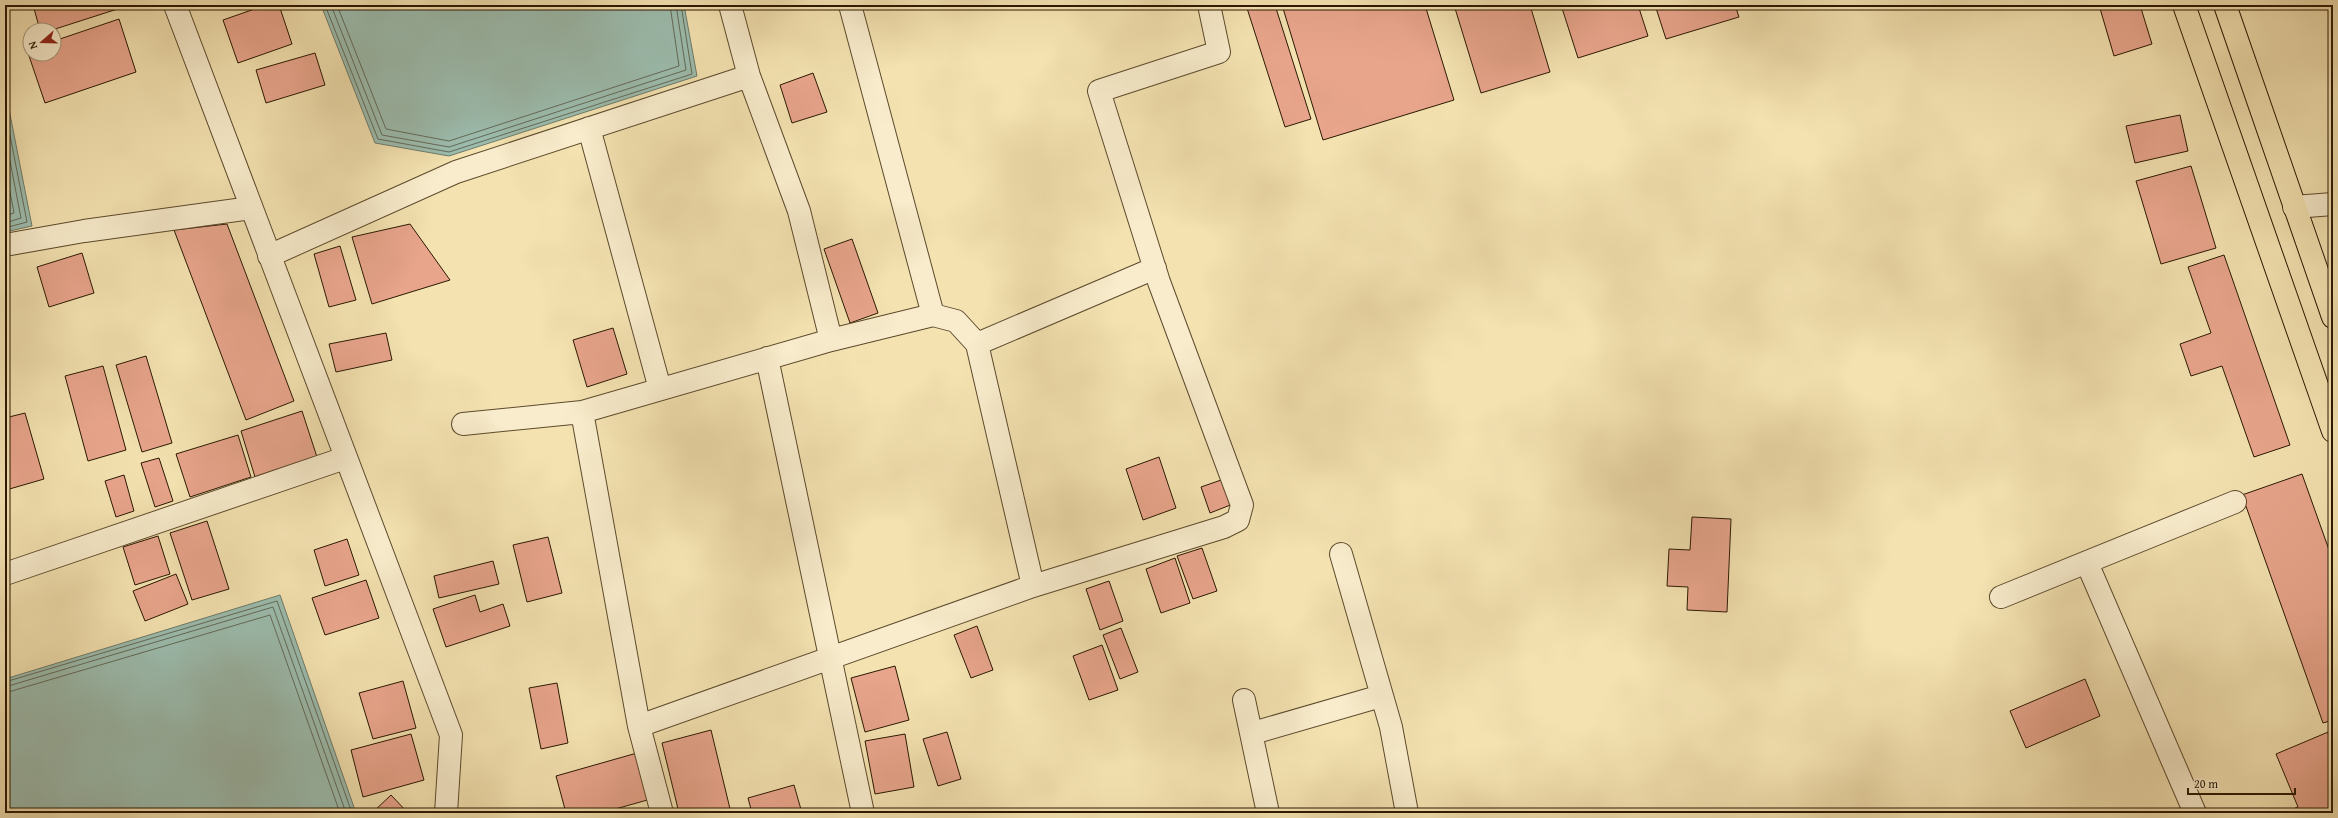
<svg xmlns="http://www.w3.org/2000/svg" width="2338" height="818" font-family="'Gentium Book Plus',serif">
<rect width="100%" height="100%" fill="#f4e2b1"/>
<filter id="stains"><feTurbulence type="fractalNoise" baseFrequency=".005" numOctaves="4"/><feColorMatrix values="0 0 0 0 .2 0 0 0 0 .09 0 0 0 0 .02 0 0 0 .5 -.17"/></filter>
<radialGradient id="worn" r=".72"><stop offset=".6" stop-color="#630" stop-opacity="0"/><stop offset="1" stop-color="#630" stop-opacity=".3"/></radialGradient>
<path fill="#9cbdaf" stroke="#6e7b69" d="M321,5H684L697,76L449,156L375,143Z
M5,89L32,226L5,232Z
M280,595L356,813H5V679Z"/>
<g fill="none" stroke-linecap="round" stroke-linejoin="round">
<path stroke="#636a58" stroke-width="1" d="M325,5L378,139L449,152L692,74L681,5
M331,5L382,135L449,147L686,70L676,5
M337,5L386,129L449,141L679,66L670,5
M5,110L27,222L5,228
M5,135L21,218L5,223
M5,166L14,213L5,216
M5,682L277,601L352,813
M5,687L273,607L346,813
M5,693L270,615L340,813"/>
</g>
<path fill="#e8a58c" stroke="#2a1800" d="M33,5H130L52,30H40Z
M266,5H279L292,44L238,63L223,20Z
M1246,5H1275L1311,119L1285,127Z
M1282,5H1425L1454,100L1323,140Z
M1454,5H1530L1550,72L1481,93Z
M1561,5H1638L1648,36L1578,58Z
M1655,5H1735L1739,17L1666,39Z
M2099,5H2140L2152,44L2114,56Z
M119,19L136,72L45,103L27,50L30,49V54H54V41Z
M315,53L325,85L266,103L256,70Z
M813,73L827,112L792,123L780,85Z
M2180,115L2188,151L2135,163L2126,126Z
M2191,166L2216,248L2161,264L2136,181Z
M227,224L294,401L246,420L174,230Z
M410,224L450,280L372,304L352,237Z
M852,239L878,313L850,323L824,249Z
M340,246L356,300L329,307L314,254Z
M82,253L94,293L49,307L37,267Z
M2224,255L2290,445L2254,457L2222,366L2191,376L2180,344L2211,333L2188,267Z
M613,328L627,374L587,387L573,340Z
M386,333L392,360L336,372L329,344Z
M146,356L172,443L142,452L116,365Z
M103,366L126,450L88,461L65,376Z
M302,411L317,457L255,477L241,431Z
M25,413L44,479L6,490L5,418Z
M238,435L251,477L190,497L176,454Z
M1159,457L1176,508L1143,520L1126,469Z
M159,458L173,501L155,507L141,463Z
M2302,474L2333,561V720L2323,723L2242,495Z
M124,475L134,511L116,517L105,481Z
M1224,479L1233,504L1210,513L1201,487Z
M1692,517L1731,519L1727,612L1687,610L1688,587L1667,586L1669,549L1690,550Z
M207,521L229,589L192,600L170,533Z
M158,536L170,574L135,585L123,547Z
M548,537L562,593L527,602L513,545Z
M347,539L359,575L325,586L314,550Z
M1202,548L1217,591L1193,599L1177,556Z
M1175,558L1190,603L1161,613L1146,569Z
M493,561L499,584L439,598L434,576Z
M176,574L188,604L145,621L133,591Z
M366,580L379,618L325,635L312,598Z
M1109,581L1123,621L1100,630L1086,589Z
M475,595L480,612L503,604L510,626L446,647L433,609Z
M977,626L993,670L971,678L954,635Z
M1121,628L1138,672L1120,679L1103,635Z
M1102,645L1118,690L1089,700L1073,656Z
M895,666L909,720L865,732L851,678Z
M2085,679L2100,716L2026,748L2010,711Z
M403,681L416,728L373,739L359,693Z
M557,683L568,743L541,749L529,688Z
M711,730L731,813H679L662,743Z
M2333,730V813H2283L2298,807L2276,754Z
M947,732L961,779L938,786L923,739Z
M411,734L424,780L363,797L351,750Z
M905,734L914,787L875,794L865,741Z
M637,753L651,799L601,813H566L556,776Z
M794,785L802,813H752L748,798Z
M391,795L408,813H372Z"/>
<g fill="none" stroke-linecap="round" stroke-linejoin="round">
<g stroke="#5c4a2c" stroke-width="24">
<path id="minor" d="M175,5L451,735L446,813
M730,5L749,76L799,211L831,340L933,315L956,321L977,344
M850,5L933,315
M589,128L660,389
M2294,207L2333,204
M5,245L84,231L251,208
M269,256L456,172L749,76
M767,358L863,813
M582,412L639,726
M463,424L582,412L831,340
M1341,554L1391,727L1407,813
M2087,563L2195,813
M5,574L345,458
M1033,586L977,344L1155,268
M2001,597L2235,502
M1244,700L1268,813
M1253,733L1381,696
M662,813L639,726L1033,586L1224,527L1238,520L1242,505L1159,282L1099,91L1219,52L1209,5"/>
</g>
<g stroke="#2a1800" stroke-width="24">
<path id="major" d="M2184,5L2333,431
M2225,5L2333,317"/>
</g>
<use href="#minor" stroke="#f8eccc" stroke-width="22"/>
<use href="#major" stroke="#f4e2b1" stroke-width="22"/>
</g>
<rect width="2338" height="818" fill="none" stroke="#f4e2b1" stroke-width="20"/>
<rect x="6" y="6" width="2326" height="806" fill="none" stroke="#2a1800" stroke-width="2"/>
<rect x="10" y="10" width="2318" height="798" fill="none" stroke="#2a1800"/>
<g transform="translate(42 42) rotate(250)"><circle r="19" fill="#f8eccc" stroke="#a6977a"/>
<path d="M0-3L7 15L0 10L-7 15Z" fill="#8f2418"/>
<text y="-6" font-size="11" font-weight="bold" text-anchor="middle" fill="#2a1800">N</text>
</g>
<path d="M2188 788v6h107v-6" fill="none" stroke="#2a1800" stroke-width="2"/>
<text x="2194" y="788" font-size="12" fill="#2a1800" stroke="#f8eccc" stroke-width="3" paint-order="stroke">20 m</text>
<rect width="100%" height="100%" filter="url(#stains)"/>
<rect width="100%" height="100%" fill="url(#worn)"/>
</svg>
